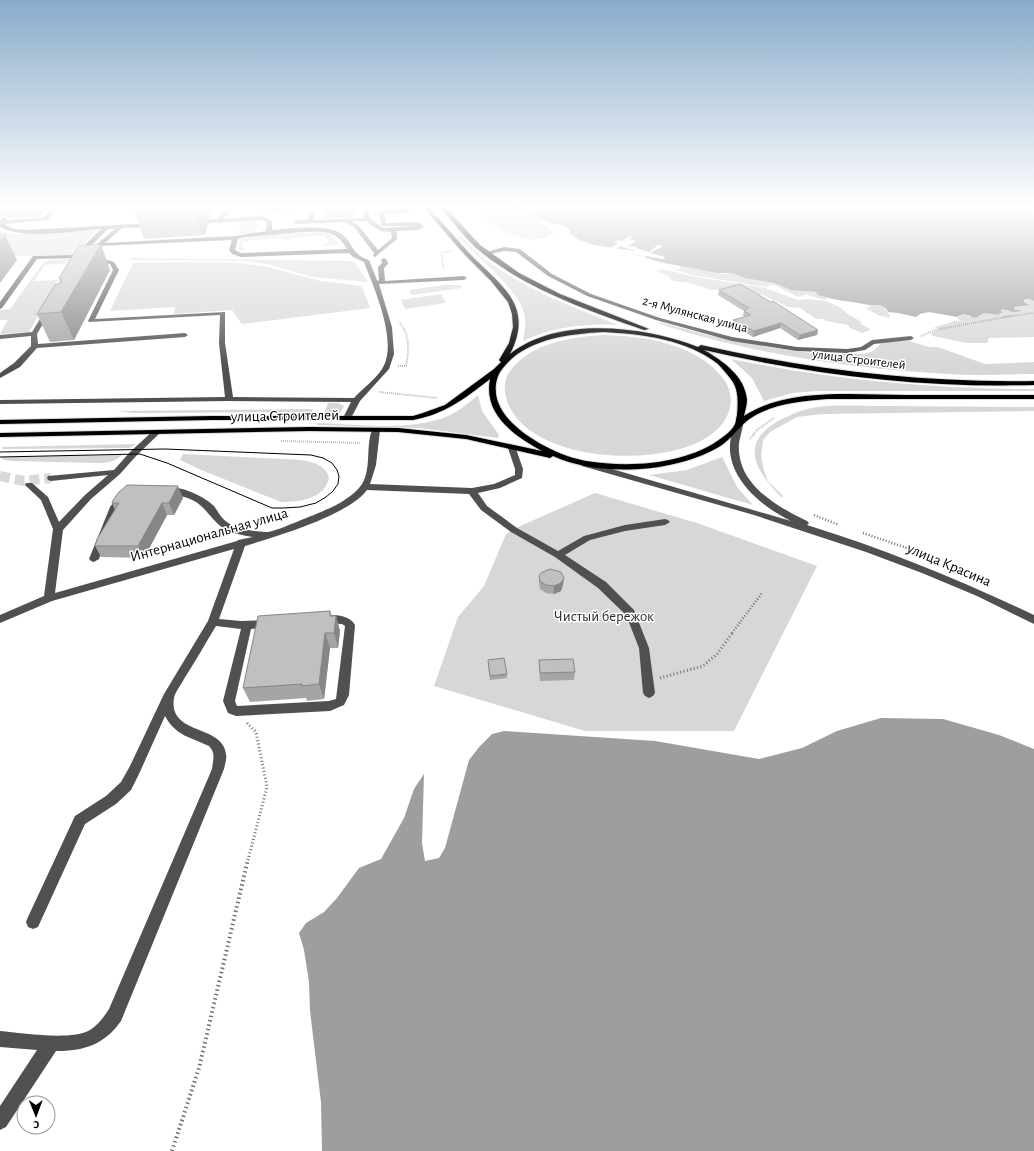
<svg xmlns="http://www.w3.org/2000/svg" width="1034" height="1151" font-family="'Alegreya Sans',sans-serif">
<rect width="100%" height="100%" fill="#fff"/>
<path fill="#d7d7d7" d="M477,208H560L557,212L529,213L554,233C539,247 510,235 495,226C488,222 483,213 477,208Z
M258,221L255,233L238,234L241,222Z
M96,229H97L74,255L0,256V231L12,234Z
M321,232L332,234L339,245L323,246V244L327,243V238H324V236L290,238V240H282V238L248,240V242H243L242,248H246L245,250H238L241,239L245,236Z
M460,235C470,245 480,256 492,264C530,292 575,308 618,325C586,323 552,327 523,341C525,330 527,320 523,310C517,289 473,253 456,236Z
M130,258L354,261L368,282L312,277L268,264L244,261L129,260Z
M71,259L68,263L45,265L34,281L58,280L29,332L0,334L8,320H0V310L10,309L44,262L50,260Z
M188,262L239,263L268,267L321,281L362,286L370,308L242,324L232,310L174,314L175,307L110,311L133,263Z
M680,266L721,274L732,273L744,278L774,283L791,290L816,292L826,298L825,300L804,294V296L798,297L774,285H770L766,287L692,275L675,270L680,269Z
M662,269L696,277L765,288L798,300L810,299L826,301L841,308L849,315L862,322L860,323L871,330L862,333L850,328L848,325L826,321L823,319H816L800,308L788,307L763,295L754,294L746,290H711L690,283L673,281L668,276L657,271Z
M444,285H460L462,288L412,295L409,290Z
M441,294L446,303L405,309L401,300Z
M1029,299L1034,301V337L989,338L987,343H966L933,336L931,333L940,329L934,328C940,324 947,325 954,321H961L957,318L963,314H970L971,317L984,313L1000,315L998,313H1002L1001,309H1006L1007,311L1019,309L1015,310L1014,307L1028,305L1029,304L1023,301Z
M876,304L884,307L890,316L889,318L878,315L867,309L868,307Z
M660,322L708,335L751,344L810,353L864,354L873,351L883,342L896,341H910L929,347H938L985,364L1034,362V374C1006,374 977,376 949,374C855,369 759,355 669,327L659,323Z
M603,335C643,336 695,343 722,377C730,387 733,398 729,411C726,422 716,432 706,438C659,467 539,463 510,408C504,396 502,382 510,371C531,343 570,337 603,335Z
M731,359C831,380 932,389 1034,389V391H816L792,393L764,401L752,378Z
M478,395L482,411L499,435L498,438L419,428L317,425V423C357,424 411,432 448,416C459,411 469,403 478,395Z
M328,403H338L344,406L341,412L330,415L324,414Z
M884,406L1034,407V411L823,414L797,417L770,432L763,440L761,456L764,471L768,481L783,496L782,498C754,469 738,442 782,419C791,415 801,410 811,408C834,404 860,406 884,406Z
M313,409L312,412L135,413L116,411Z
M136,444L130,448L2,449V447Z
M183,454L302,460C315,463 325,465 329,477C326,499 299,502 281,502L199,469L180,460Z
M122,455C115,462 107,463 98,463L11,461L4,460L0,457Z
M722,457L737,487L753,505L649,475L687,470Z
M595,493L697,523L817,566L734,731H585L434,686L458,617L484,586L506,534L518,527Z"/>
<path fill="#9e9e9e" d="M560,208H995L1034,212V301L1029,299L1024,300V302L1030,305L1014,307L1015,310H1022C1014,314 1009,310 1002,309L1001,310L1002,313H998L1000,315L984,313L975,318L972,317L969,315L963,314L957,317L929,312L920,314L916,317L898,313L888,312C887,309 885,307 882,306C877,304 874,306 869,305C852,301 832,301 816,294L818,293L816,292L791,290L774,283L744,278L732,273H717L659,262L632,253L635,251L594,245L582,241L570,234V230L562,225L549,223L529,213L557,212Z
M881,718L943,719L999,735L1034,749V1151H322L321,1102L310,1011L309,982L304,950L299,933L306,923L324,912L337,898L359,868L381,859L404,818L414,789L424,774L422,843L425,861L439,858L445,848L469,760L480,746L492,734L504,731L655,741L759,759L802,748L837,731Z"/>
<path fill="#fff" d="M630,236L632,237L629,239L636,241L628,246L637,247L636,248L649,252L658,245L663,246L650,253L665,257L663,259L647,256L645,257L632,253L635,251L620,246L615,250L610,248L618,244L615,242L619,240L622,241Z"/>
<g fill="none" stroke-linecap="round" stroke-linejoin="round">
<path stroke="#9e9e9e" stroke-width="3" d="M519,208L529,213"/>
<path stroke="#d9d9d9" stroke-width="10" stroke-dasharray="10 5" stroke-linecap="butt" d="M0,476L24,481L51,478"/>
<g stroke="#dbdbdb" stroke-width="2">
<path id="major" d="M424,208H429C443,223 456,239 470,254C501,286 535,305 510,354C558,316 644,326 698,347L701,345C811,370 921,383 1034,381V385C923,388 813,375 704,350C723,361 745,376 747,400C747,405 745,411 744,416C787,387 856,395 906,395C948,395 991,395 1034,395V399H827C800,401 770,404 748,420C737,429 730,441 717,448C673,473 599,477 553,456L550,458L466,439L398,432L309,431L0,437V433L309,427L398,428L466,435L542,451C515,436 483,415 490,379C464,399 445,414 413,420H211L0,424V420L211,416H413L423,413L445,405L494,369L501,362L499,360L509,343L513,327L512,314L508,302L491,281L465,255ZM603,332C642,334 686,339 718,364C722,368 726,373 730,378C739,388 738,403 737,415C736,418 736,422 735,424C733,429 727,434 723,437C687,465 629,468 586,461C557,456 508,431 498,402C494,391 495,377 503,368C525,339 569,334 603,332Z
M441,208H446L480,245L519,273L560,294L649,329L644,330C585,309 524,289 475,247C463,235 452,221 441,208Z"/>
</g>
<path stroke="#727272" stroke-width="1.5" stroke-dasharray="0.5 1" stroke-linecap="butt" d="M444,269L441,253L452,251
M1003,317L1034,313"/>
<path stroke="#727272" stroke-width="2" stroke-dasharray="0.5 1.5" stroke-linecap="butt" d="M921,336L935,330L1011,316
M398,366H406C409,350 410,334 399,322
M379,392L437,398
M750,439L757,430L774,418
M281,441L361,443"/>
<path stroke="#727272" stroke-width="2.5" stroke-dasharray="1 2" stroke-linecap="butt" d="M814,515L839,525
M863,533L904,547L918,554
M732,633L762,593"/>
<path stroke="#727272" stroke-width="3" stroke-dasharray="1 2.5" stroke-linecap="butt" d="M660,678L703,666L717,654L733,632
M247,723L256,732L267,787L248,860"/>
<path stroke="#727272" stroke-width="4" stroke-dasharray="1.5 3" stroke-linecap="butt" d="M172,1151L199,1068L248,859"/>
<path fill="#505050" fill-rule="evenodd" d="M51,208H56L48,220L4,224L14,229L26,230L153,223L156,225L153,227L122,228L105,243L235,236L266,231L267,222L262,220L195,224L192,222L195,220L217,219L229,208H234L223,219L262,216L272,221V230C289,229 329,223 343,235C354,245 352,255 369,260L377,280L379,281L378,267L382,263L381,260L384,258L387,260L388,264L384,268L385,281L464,276L467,278L464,280L379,284L392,327L394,354L389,369L360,401L350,420H347L343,418L351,402L229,401L0,404V400L225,397L219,343L220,315L89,322L88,321L113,270L110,264L92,259V257L94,256L114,262L119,270L95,319L225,312V343L233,397L354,398C363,388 375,380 382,369C399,343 374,288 364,262L353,257L349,253L241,257L232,254L229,250L232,240L97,246V244L115,229H108L79,258L37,259L2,308L0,309V302L33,256L75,255L101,229C74,231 23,240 0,227V220L3,218H7V220L44,218ZM303,232C324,232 335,229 347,249L241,253L235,250L238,239L244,237Z
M363,208H369L370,218L383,228L418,226H382L379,214H373V212L410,208L411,210L407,213L384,214L386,223L419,222L424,227L418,230L397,231V239L375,257L373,256L374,253L354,227L345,222L296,224L293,222L296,220H308L309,211L312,209L315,211L314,220L364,218ZM352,221H366L380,231L391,232L392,238L378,250L358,225Z
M504,247L520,249L552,274L591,294L660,318L732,337L797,347L847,349L861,347L872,340L911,336L914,338L911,340L874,344L865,350L847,353L797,351L732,341L656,320L587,296L548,276L516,252L504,251L486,255L483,253Z
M47,310L50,312L37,334L38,344L185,333L188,335L185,337L37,348L20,367L0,378V373L14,363L31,346V336L0,339V335L32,332L45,311Z
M736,423H739L743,425C742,431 740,437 739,443C736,484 776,506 807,521L809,523L807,525C885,549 960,580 1034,615V624L977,596L922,573L866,552L754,515L582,466L581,464L585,461L588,462L791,521C756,504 714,467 736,423Z
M373,428H376L380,430L376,465L370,484L472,488L494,484L515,475V469L508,448L512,446H515L523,469L522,478L500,488L478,493L487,506L517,528L558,551L584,536L625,525L665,519L668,520L670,522L665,525L625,531L590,540L565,555L606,582L634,610L649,648L655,693L653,696L649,698L645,696L643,693L639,648L626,615L598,588L555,557L511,532L481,510L469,494L367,490C349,515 275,537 245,546L219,619L241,621L269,620L273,621L274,624L273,627L251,629L235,701L237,706L329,701L336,699L345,626L342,624L320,623L319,620L320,617C332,614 349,614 355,625L349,695L344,705L330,711L236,716L228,713L223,701L241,629L216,626C205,644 195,662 184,679C181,685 175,692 174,698C168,736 223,724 226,754C227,758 225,764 224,769L121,1021C104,1045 84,1051 56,1051L6,1127L0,1130V1106L37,1050L0,1047V1031C22,1033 71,1041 90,1030C98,1025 104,1017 109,1009L212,769C213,760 216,753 209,746C190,737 176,736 165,716L139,774L131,790L116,804L85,824L38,927L33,929L28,927L26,922L28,917L75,816L106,796L121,782L130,766L164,694L208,621L234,549L52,601L0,623V615L44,596L53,529L41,500L25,485L26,483H32L48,497L59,522L85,495L108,475L51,481L48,480L47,478L48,476L114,470L130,452L154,430H160L161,432L136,456L120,474L91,499L63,530L55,593L237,541L238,540L253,537C240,535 225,532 216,522C209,515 205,508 196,502C186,496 175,495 164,492L163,490L164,488C178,484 204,496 214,506C219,513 222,520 230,524C240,530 254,531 265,532C274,533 304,518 314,515C330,508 351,500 362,484C372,468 365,444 373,428Z
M122,494L126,497L119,507L99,559L94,562L91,561L89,559L110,507L119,495Z"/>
<use href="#major" fill="#000" fill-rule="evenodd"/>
<path stroke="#000" stroke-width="1" d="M0,452L165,449L311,455L323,458L332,463L337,470L339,476L338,484L333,491L326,497L316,503L300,507L283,508H272L167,463L140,454L0,457"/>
</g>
<path fill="#a5a5a5" d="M0,208H47L40,217L8,218L7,216H3L0,218Z
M133,208H214L211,218H207L208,225L205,234L202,235L144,239Z
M260,208H294V211L261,213Z
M355,208V217L325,218L324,212Z
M110,270L74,340L50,342L37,314L60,282L59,278Z
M719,290L818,330L817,335L798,340L780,328L753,337L732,325L733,320L744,317L743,316L744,311L718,295Z
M183,498L174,515H167L144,558L101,557L95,546L115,510L112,503Z
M539,576L563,585L561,591L554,594L546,593L540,589L539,583Z
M330,611L332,616H336L340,631L338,648H330L324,699L307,701L306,698L250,702L243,688Z
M539,660L575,672L574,680L540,681L539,667Z
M488,664L507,674V678L490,680Z"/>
<path fill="#868686" d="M36,208H47L40,217Z
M195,208H204L208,225L205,234L202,235Z
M208,208H214L211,218Z
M0,210L3,216L0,218Z
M5,235L17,260L0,283V241Z
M101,244L110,270L74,340L61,312Z
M781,323L780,328L753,337L754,331Z
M818,330L817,335L798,340L800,335Z
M178,486L183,498L174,515L169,503Z
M162,503L167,515L144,558L138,546Z
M564,578L563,585L561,591L554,594V586Z
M336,616L340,631L338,648L334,633Z
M325,633L330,648L324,699L319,684Z"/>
<path fill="#c0c0c0" stroke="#868686" d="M324,208H354V211L324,212Z
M0,235H5L0,241Z
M101,244L61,312L37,314L55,285L62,282L59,278L79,246Z
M740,284L771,302L773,301L818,330L800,335L781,323L754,331L733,320L751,315L744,311L749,308L719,290Z
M127,485L178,486L169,503H162L138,546H95L97,539L119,503H112V502L118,493Z
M550,569L561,572L564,578L561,583L554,586L546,585L540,581L539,576L541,573Z
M330,611V616H336L334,633H325L319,684L302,686V684L243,688L258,616Z
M504,658L507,674L490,676L488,660Z
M573,659L575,672L540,673L539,660Z"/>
<linearGradient id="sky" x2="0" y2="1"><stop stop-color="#8aabca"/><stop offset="0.56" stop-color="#fff"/><stop offset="1" stop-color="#fff" stop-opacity="0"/></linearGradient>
<rect width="1034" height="369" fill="url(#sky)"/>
<g text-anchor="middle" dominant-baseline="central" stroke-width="3" stroke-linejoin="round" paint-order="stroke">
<g font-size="13" fill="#000" stroke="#fff">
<text transform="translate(695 315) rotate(15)">2-я Мулянская улица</text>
<text transform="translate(859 360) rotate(7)">улица Строителей</text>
</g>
<g font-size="15" fill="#000" stroke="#fff">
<text transform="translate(285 416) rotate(-1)">улица Строителей</text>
<text transform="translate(209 535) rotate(-16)">Интернациональная улица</text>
<text transform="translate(949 565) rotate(23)">улица Красина</text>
</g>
<g font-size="15" fill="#2e2e2e" stroke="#fff">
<text x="604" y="616">Чистый бережок</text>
</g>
</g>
<g transform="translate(36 1115) rotate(179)"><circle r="19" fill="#ffffff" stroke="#999999"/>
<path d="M0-3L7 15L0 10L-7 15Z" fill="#000000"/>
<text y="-6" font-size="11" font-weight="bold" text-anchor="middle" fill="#000000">С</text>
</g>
</svg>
